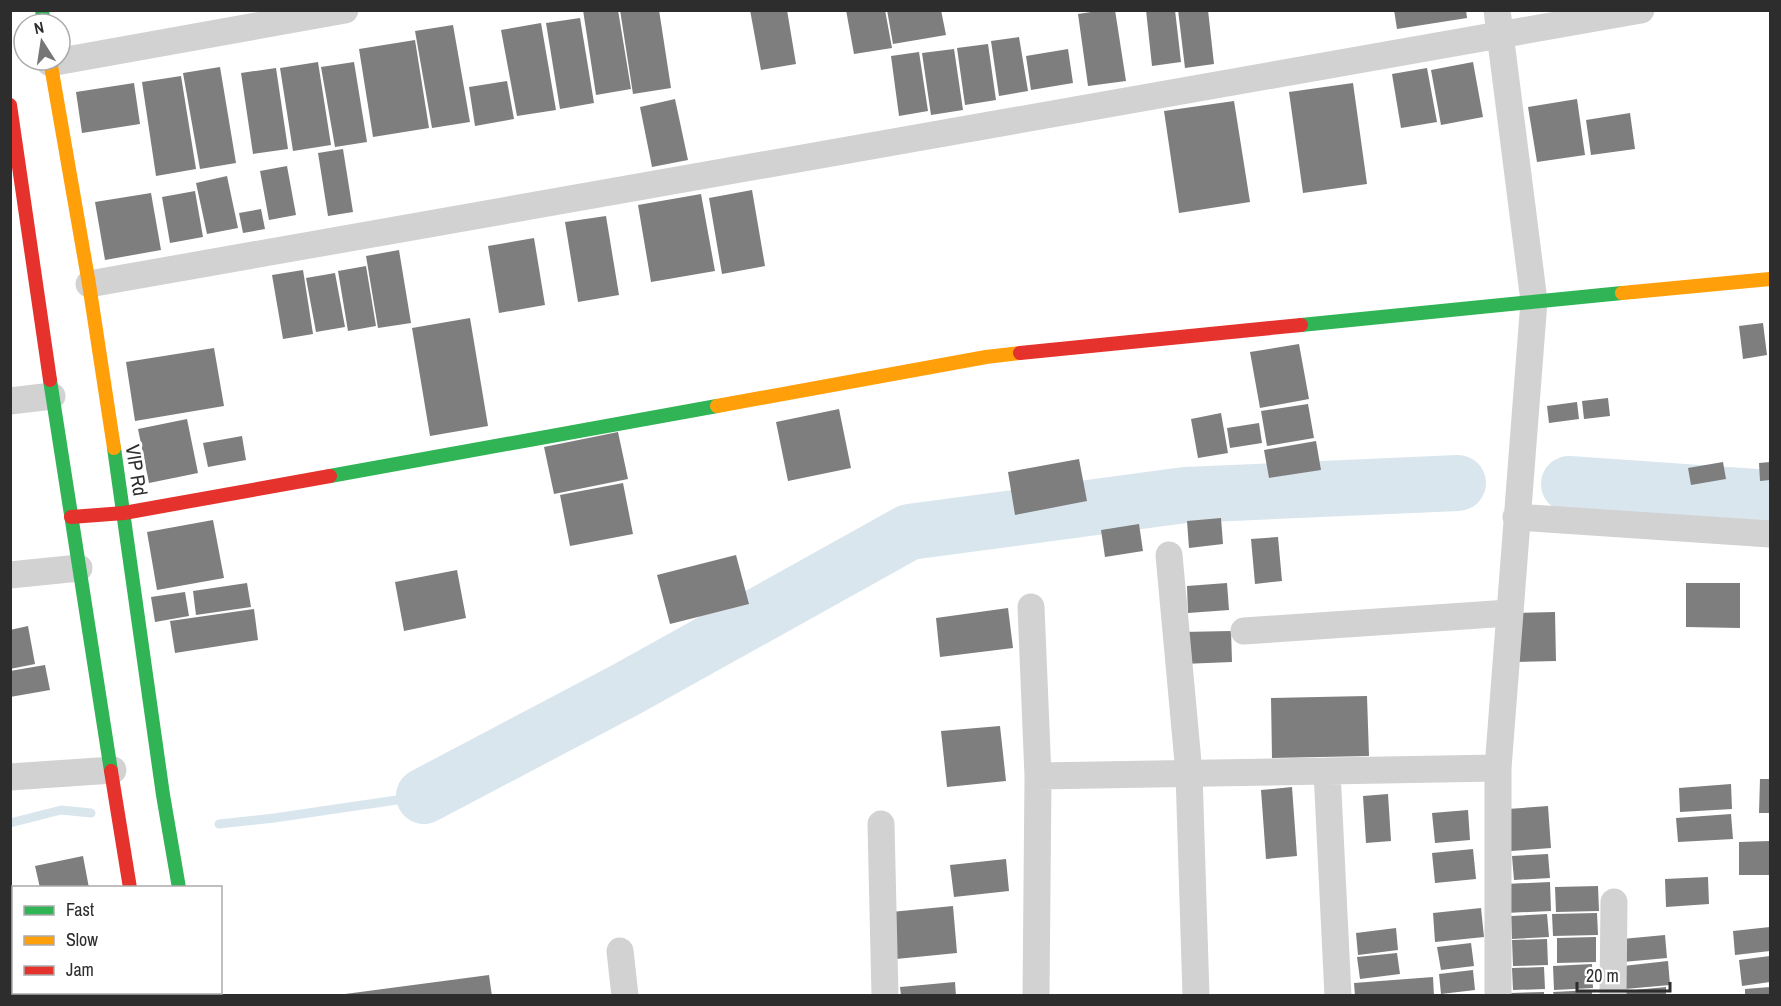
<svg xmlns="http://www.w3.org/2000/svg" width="1781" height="1006" font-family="'Archivo Narrow',sans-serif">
<rect width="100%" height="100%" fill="#fff"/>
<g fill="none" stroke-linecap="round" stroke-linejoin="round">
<path stroke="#dae6ee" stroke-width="9" d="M10,823L61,810L91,813
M219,824L274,818L424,796"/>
<path stroke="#dae6ee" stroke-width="56" d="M1569,484L1770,498
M424,796L627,689L909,532L1185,495L1458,483"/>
</g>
<path fill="#7e7e7e" d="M583,10H618L631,89L596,95Z
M620,10H659L671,88L633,94Z
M750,10H787L796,64L761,70Z
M846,10H885L892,48L854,54Z
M887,10H941L946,35L893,44Z
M1104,10H1115L1126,81L1088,86L1078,14Z
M1146,10H1175L1181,62L1152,66Z
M1178,10H1208L1214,64L1185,68Z
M1394,10H1466L1467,18L1397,29Z
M580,18L594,103L560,109L546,23Z
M541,23L556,110L517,116L501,30Z
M453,25L470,122L432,128L415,31Z
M1019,37L1028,91L999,96L991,41Z
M415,40L429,128L373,137L359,49Z
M988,44L996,100L965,105L957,48Z
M954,49L963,110L931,115L922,53Z
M1068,49L1073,83L1031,90L1026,56Z
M919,52L928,111L899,116L891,56Z
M318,62L331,145L293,151L280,68Z
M354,62L367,142L335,147L321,67Z
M1473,62L1483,117L1441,125L1431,70Z
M220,67L236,163L200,169L183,73Z
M276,68L288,149L253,154L241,73Z
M1427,68L1437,122L1401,128L1392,74Z
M181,76L196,169L156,176L142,82Z
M507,81L514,119L475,126L469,87Z
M134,83L140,124L82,133L76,92Z
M1353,83L1367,184L1303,193L1289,92Z
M675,99L688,160L652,167L640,107Z
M1577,99L1585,155L1537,162L1528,107Z
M1234,101L1250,202L1179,213L1164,111Z
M1630,113L1635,149L1591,155L1586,120Z
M343,149L353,212L328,216L318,153Z
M287,166L296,215L269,220L260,171Z
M227,176L238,228L207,234L196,183Z
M752,190L765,266L722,274L709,198Z
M195,191L203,237L170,243L162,197Z
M151,193L161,250L105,260L95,202Z
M701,194L715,271L651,282L638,205Z
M261,209L265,229L243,233L239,213Z
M606,216L619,295L578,302L565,222Z
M534,238L545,305L499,313L488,246Z
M399,250L411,323L378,328L366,256Z
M366,266L376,326L348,331L338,271Z
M303,270L313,334L283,339L272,275Z
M335,273L345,327L316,332L306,278Z
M470,318L488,426L430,436L412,328Z
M1763,323L1767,355L1743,359L1739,326Z
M1299,344L1309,399L1260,408L1250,352Z
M214,348L224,406L135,421L126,362Z
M1608,398L1610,416L1584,419L1582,401Z
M1577,402L1579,419L1549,423L1547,406Z
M1308,404L1314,438L1267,446L1261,411Z
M839,409L851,468L788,481L776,422Z
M1221,413L1228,453L1198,458L1191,419Z
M187,419L198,473L149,483L138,429Z
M1259,423L1262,443L1230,448L1227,428Z
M618,432L628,479L554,494L544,447Z
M242,436L246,460L208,467L203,443Z
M1316,441L1321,470L1269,478L1264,450Z
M1079,459L1087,501L1015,515L1008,472Z
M1723,462L1726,479L1691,485L1688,468Z
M1770,462V480L1760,481L1759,463Z
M623,483L633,534L570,546L560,495Z
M1221,518L1223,544L1189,548L1187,521Z
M213,520L224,578L157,590L147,532Z
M1139,524L1143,551L1105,557L1101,530Z
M1278,537L1282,581L1255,584L1251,539Z
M736,555L749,604L670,624L657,575Z
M457,570L466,618L404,631L395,582Z
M247,583L251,607L196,615L193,591Z
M1227,583L1229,610L1188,613L1187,586Z
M1686,583H1740V628L1686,627Z
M185,592L189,616L155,622L151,597Z
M1008,608L1013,648L940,657L936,618Z
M254,609L258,640L175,653L170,621Z
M1555,612L1556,661L1514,662L1512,613Z
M28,626L35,664L10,669V630Z
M1231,631L1232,662L1183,664L1182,632Z
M45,665L50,690L10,697V671Z
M1367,696L1369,756L1272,758L1271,698Z
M1000,726L1006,781L947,787L941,731Z
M1760,779H1770V813H1759Z
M1731,784L1732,809L1680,812L1679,788Z
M1292,787L1297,856L1266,859L1261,790Z
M1388,794L1391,841L1366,843L1363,796Z
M1548,806L1551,848L1511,851L1508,809Z
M1468,810L1470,840L1435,843L1432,813Z
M1731,814L1733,839L1678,842L1676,818Z
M1770,841V875H1739V842Z
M1473,849L1476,879L1435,883L1432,853Z
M1548,854L1550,878L1514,880L1512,856Z
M83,856L89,888H40L35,866Z
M1006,859L1009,891L954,897L950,865Z
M1708,877L1709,904L1666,907L1665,879Z
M1550,882L1551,911L1506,913L1505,884Z
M1598,886L1599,911L1556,912L1555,887Z
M953,906L957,953L896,959L891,912Z
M1481,908L1484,937L1435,942L1433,913Z
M1597,913L1598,935L1553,936L1552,914Z
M1547,914L1549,937L1512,939L1511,916Z
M1770,927V951L1735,955L1733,931Z
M1396,928L1398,950L1358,955L1356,933Z
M1665,935L1667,958L1623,962L1622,939Z
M1596,937V962L1557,963V938Z
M1547,939L1548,965L1513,966L1512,940Z
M1471,943L1474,966L1441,970L1437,947Z
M1397,953L1400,974L1360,979L1357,957Z
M1770,956V982L1742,986L1739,960Z
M1668,961L1670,985L1625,989L1623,966Z
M1592,964L1593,988L1554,990L1553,966Z
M1544,967L1545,989L1513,990L1512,968Z
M1473,970L1475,990L1441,994L1439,974Z
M489,975L492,996H345V994Z
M1433,977L1434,996H1355L1354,983Z
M955,982L956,996H901L900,987Z
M1666,987V996H1624V991Z
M1770,987V996H1745V989Z
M1592,990V996H1554L1553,992Z
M1544,992V996H1511V993Z"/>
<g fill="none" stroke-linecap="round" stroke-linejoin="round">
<path stroke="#d2d2d2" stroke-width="27" d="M1497,10L1534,301L1498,768V996
M50,63L345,10
M89,284L1641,10
M10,401L52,396
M1516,517L1770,534
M1169,555L1189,773L1196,996
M10,575L79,568
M1031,607L1038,776L1036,996
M1244,631L1509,613
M1327,771L1338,996
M1038,776L1498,768
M10,777L113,770
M881,824L885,996
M620,951L625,996
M10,961L14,960
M1613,996L1614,902"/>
<path stroke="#30b455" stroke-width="14" d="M42,10L44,24
M1301,325L1622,293
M50,380L111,771
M114,448L163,795L179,888
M330,476L717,406"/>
<path stroke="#ff9f0a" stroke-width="14" d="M50,60L89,284L114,448
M1622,293L1770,279
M717,406L986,357L1020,353
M145,992V996
M195,992L196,996"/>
<path stroke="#e5322d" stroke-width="14" d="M10,105L50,380
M1020,353L1301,325
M71,517L124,513L330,476
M111,771L130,888"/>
</g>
<g text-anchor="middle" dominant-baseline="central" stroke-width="6" stroke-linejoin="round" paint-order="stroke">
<g font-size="20" fill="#2d2d2d" stroke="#fff">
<text transform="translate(137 470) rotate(81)">VIP Rd</text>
</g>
</g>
<rect width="1781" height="1006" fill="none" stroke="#2d2d2d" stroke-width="24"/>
<rect x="12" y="886" width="210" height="108" fill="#ffffff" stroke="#ababab" stroke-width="1.5"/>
<rect x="24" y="906" width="30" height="9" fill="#30b455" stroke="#ababab" stroke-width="1.5"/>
<text x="66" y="916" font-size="18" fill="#2d2d2d">Fast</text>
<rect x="24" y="936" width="30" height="9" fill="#ff9f0a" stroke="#ababab" stroke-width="1.5"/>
<text x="66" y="946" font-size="18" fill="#2d2d2d">Slow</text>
<rect x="24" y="966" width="30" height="9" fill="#e5322d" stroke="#ababab" stroke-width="1.5"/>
<text x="66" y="976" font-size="18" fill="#2d2d2d">Jam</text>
<g transform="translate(42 42) rotate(348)"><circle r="28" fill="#ffffff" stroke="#ababab" stroke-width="1.5"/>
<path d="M0-4.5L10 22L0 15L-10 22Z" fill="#767676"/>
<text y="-9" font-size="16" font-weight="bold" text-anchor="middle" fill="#2d2d2d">N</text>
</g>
<path d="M1577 982v9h93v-9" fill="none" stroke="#2d2d2d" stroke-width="3"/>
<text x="1586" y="982" font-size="18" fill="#2d2d2d" stroke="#ffffff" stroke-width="4.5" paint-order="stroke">20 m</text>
</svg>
